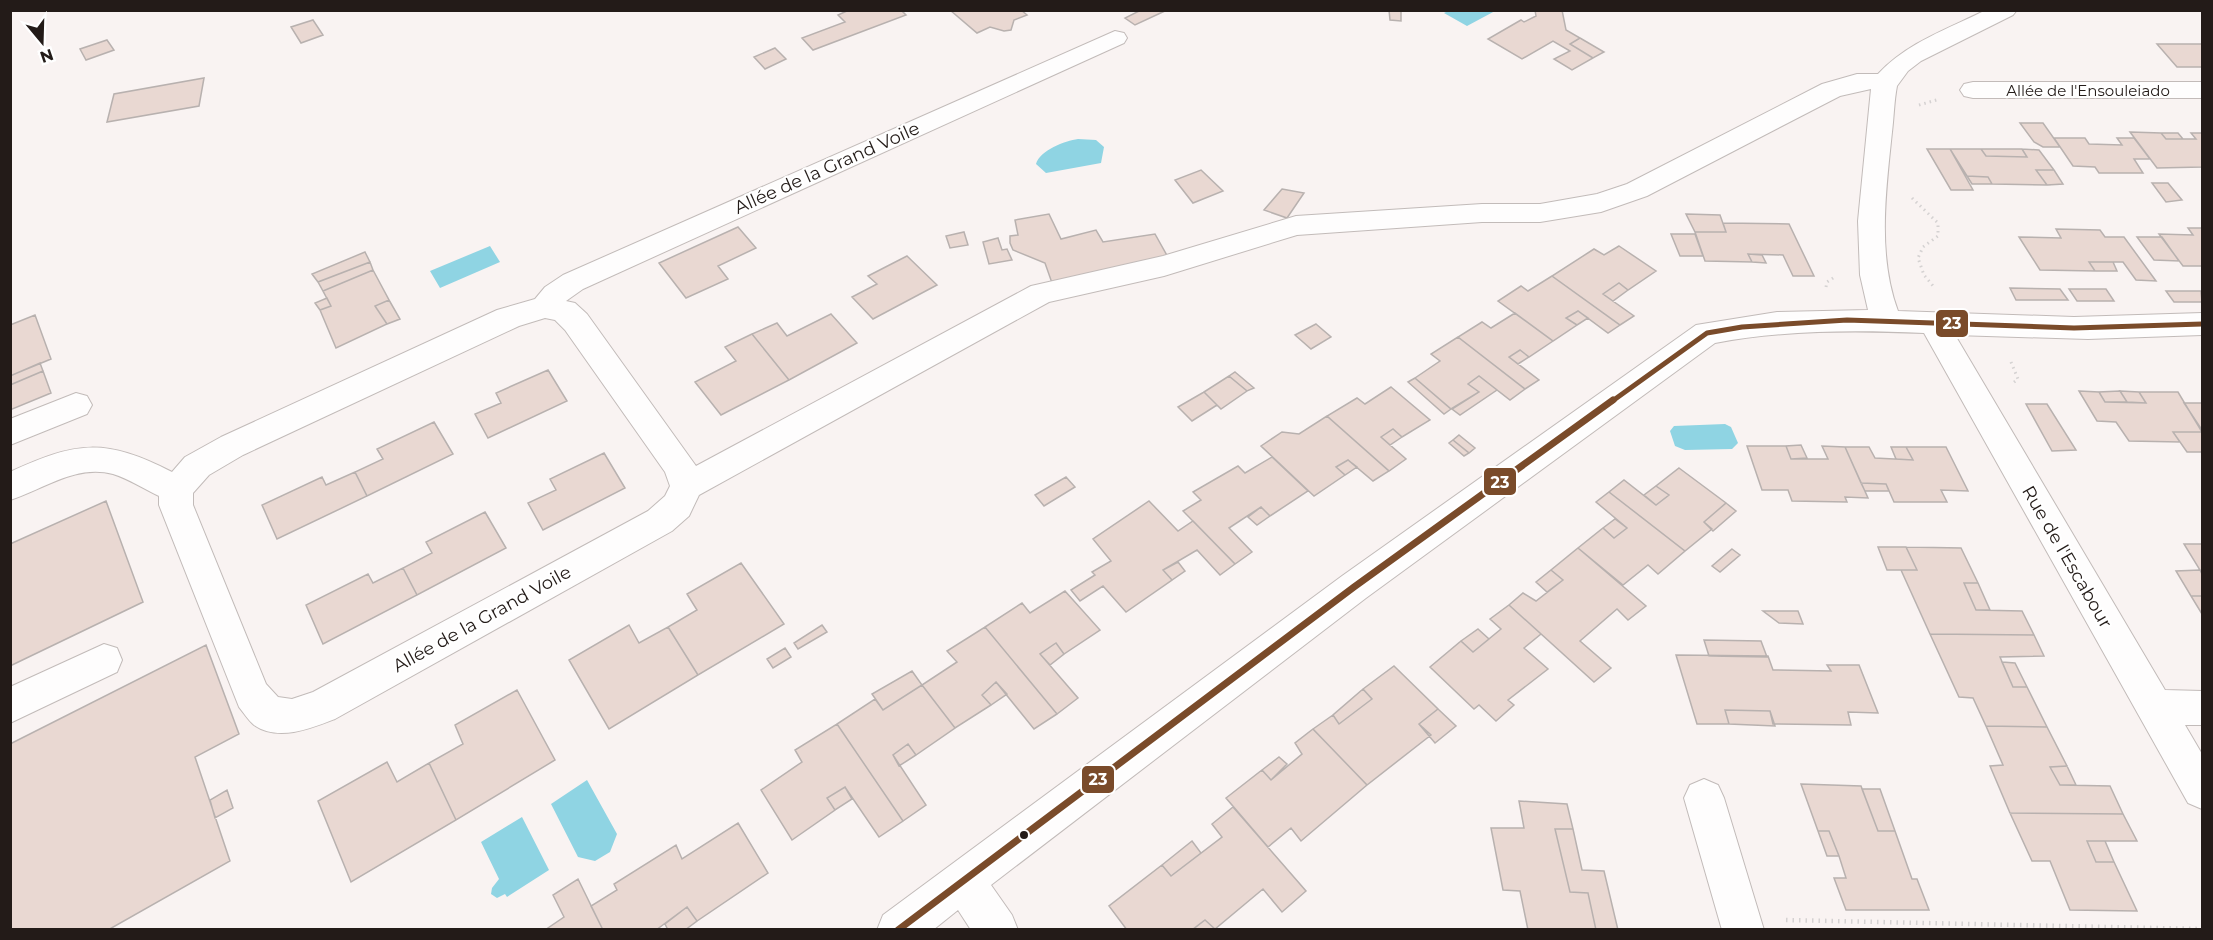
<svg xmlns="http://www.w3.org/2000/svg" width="2213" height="940" font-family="Montserrat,sans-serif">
<rect width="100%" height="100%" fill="#f9f3f2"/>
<path fill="#8fd4e3" d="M1448,11V10L1495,11L1467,26L1444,13Z
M1078,139L1096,140L1104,147L1101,163L1046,173L1036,164C1040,150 1065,141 1078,139Z
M490,246L500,262L440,288L430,271Z
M1725,424L1731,427L1738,443L1732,449L1685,450L1675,446L1670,431L1674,426Z
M587,780L617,834L610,852L595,861L578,857L551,804Z
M522,817L549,870L507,897L505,894L497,898L491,894L492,888L499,879L481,842Z"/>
<path fill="#e9d8d2" stroke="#b8b1af" stroke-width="1.5" d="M849,10H909L903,12L906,15L813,50L802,38L845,22L838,15Z
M950,10H1021L1027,15L1014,20L1011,30L1004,31L990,27L977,33Z
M1141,10H1167L1135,25L1125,18Z
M1389,10L1401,11V21L1390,20Z
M1535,10H1562L1566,30L1580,38L1570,44L1593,58L1572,70L1554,59L1570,51L1553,41L1522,59L1488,39L1521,20L1524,22L1536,16Z
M313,20L323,35L301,43L291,27Z
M1580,38L1604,52L1593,58L1570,44Z
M107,40L114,50L86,60L80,49Z
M2157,44H2202V67H2177Z
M775,48L786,59L765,69L754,57Z
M204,78L199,106L107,122L114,94Z
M2020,123H2043L2060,147H2043L2034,142Z
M2130,132L2161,133L2166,139H2196L2191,133H2202V167L2157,168Z
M2161,133H2178L2183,139H2166Z
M2054,138H2085L2089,144L2122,145L2117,138H2134L2150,159H2134L2143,173H2099L2095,167L2073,166Z
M1927,149H1950L1973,190H1951Z
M1950,149H1981L1986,156L2027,157L2022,149L2039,150L2054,170H2036L2047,185L1992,184L1988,177L1967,176Z
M1981,149H2022L2027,157L1986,156Z
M1201,170L1223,191L1193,203L1175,180Z
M2036,170H2054L2063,184L2047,185Z
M1967,176L1988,177L1992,184H1972Z
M2152,183H2168L2182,200L2166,202Z
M1282,189L1304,193L1287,218L1264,210Z
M1049,214L1061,239L1096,230L1103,242L1155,234L1169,259L1052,283L1045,263L1013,250L1010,243V236L1018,235L1015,220Z
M1686,214L1720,215L1726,232H1695Z
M1723,223L1789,224L1814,276H1793L1783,255L1748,254L1752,262L1705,261L1695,232H1726Z
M738,227L756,248L718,266L728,279L686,298L659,263Z
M2188,228H2202V266H2183L2159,234L2193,235Z
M2056,229L2100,230L2105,237H2124L2156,281L2136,280L2123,262H2089L2095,271L2040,270L2019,237L2061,238Z
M964,232L968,245L950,248L946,236Z
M1671,234H1695L1703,256H1680Z
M2137,237H2162L2179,261L2154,260Z
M998,238L1002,250L1007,249L1012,260L989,264L983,242Z
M1619,246L1656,271L1628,290L1619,283L1603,294L1634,316L1620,325L1552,276L1594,249L1604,255Z
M365,252L370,262L318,282L312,274Z
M1748,254L1762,255L1766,263L1752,262Z
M907,256L937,285L873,319L852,297L877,284L868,276Z
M370,262L373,270L323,291L318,282Z
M2089,262H2113L2117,271H2095Z
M373,270L389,300L375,306L387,324L336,348L320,310L331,306L323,291Z
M1552,276L1620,325L1608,333L1578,311L1566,318L1577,325L1553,341L1498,301L1521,286L1528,291Z
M1619,283L1628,290L1613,301L1603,294Z
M2010,288L2060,289L2068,300H2016Z
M2069,289H2106L2114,301H2077Z
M2166,291H2201L2202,302H2174Z
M327,298L331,306L320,310L315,303Z
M389,300L400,319L387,324L375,306Z
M1578,311L1588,318L1577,325L1566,318Z
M1515,313L1553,341L1529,357L1520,350L1509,357L1539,380L1525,389L1458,337L1482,322L1491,328Z
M831,314L857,343L789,380L752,334L777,323L787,336Z
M35,315L51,359L10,376V325Z
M1316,324L1331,337L1311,349L1295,335Z
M752,334L789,380L721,415L695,382L736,361L725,347Z
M1458,337L1525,389L1510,400L1479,376L1468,384L1479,392L1451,409L1415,378L1440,361L1431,354Z
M1520,350L1529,357L1518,364L1509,357Z
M40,363L43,371L10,385V376Z
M548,370L567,401L488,438L475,414L501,403L496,393Z
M43,371L51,393L10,410V385Z
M1235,372L1254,388L1247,391L1229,376Z
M1229,376L1247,391L1221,409L1204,392Z
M1479,376L1497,390L1460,415L1452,409L1479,392L1468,384Z
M1415,378L1451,409L1444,414L1408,382Z
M1391,387L1430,420L1402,437L1393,429L1381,437L1406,459L1389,471L1327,416L1357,398L1365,404Z
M2079,391L2099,392L2105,402L2146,403L2139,392H2178L2202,432H2173L2180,442L2129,441L2116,422L2097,421Z
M2120,391L2127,402H2105L2099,392Z
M2120,391L2139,392L2146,403L2127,402Z
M1204,392L1217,405L1192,421L1178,407Z
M2184,403H2202V430Z
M2026,404H2047L2076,450L2052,451Z
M1327,416L1389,471L1373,481L1348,460L1336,467L1345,475L1314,496L1261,446L1282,432L1299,434Z
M434,422L453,454L367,496L355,472L383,459L377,449Z
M1393,429L1402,437L1390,445L1381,437Z
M2173,432H2202V452H2187Z
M1459,435L1475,448L1469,453L1453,440Z
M1453,440L1469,453L1464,456L1449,443Z
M1801,445L1807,458L1791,459L1786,446Z
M1747,446H1786L1791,459H1828L1822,446L1845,447L1868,498L1845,497L1847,502L1792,501L1788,490H1762Z
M1845,447H1869L1875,458L1913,460L1906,447H1946L1968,491L1941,490L1947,502H1894L1886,484L1861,483Z
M1891,447H1906L1913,460L1896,459Z
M604,453L625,488L543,530L528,503L556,490L550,479Z
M1272,457L1308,491L1270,516L1261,507L1229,528L1252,552L1235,564L1183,511L1201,500L1193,492L1238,466L1245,473Z
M1348,460L1357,467L1345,475L1336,467Z
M1679,468L1726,503L1704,522L1712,529L1685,551L1609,492L1624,480L1656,505L1669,495L1656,486Z
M355,472L367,496L277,539L262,505L322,477L326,485Z
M1066,477L1075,487L1044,506L1035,495Z
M1861,483L1886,484L1889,491H1865Z
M1656,486L1669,495L1656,505L1644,495Z
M1609,492L1685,551L1658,574L1648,565L1623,585L1578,548L1603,528L1614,538L1627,528L1596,502Z
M106,501L143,602L10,666V544Z
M1149,501L1178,531L1193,521L1235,564L1220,575L1197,550L1163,570L1172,580L1126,612L1103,586L1080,601L1071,590L1095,575L1092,572L1111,561L1093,539Z
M1726,503L1736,511L1713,531L1704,522Z
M1261,507L1270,516L1257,525L1248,517Z
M485,512L506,548L417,595L403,568L432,553L426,542Z
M1615,519L1627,528L1614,538L1603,528Z
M2184,544H2202V574L2200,570Z
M1878,547H1906L1917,570H1887Z
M1906,547L1961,548L1978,583H1964L1976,610L2022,611L2034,635L1930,634L1901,570H1917Z
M1578,548L1646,606L1628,620L1617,609L1580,641L1611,668L1594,682L1509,605L1523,593L1536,601L1563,580L1551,570Z
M1732,549L1740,555L1720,572L1712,566Z
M1178,562L1185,571L1172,580L1163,570Z
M741,563L784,624L698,675L668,627L697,610L687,594Z
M403,568L417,595L323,644L306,605L368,574L373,583Z
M1551,570L1563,580L1547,592L1536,582Z
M2200,570L2202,574V596H2191L2176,571Z
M1964,583H1978L1990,610H1976Z
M1065,591L1100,630L1064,654L1056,643L1040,654L1078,698L1057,714L985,627L1022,603L1030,613Z
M2191,596H2202V614Z
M1509,605L1541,634L1524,648L1548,669L1508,700L1514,705L1496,721L1479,705L1474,709L1430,667L1461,641L1473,652L1501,629L1490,619Z
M1763,611H1798L1803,624L1779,623Z
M629,625L639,643L668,627L698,675L609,729L569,660Z
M822,625L827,632L798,649L794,643Z
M985,627L1057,714L1034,729L996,682L982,695L991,705L955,728L922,685L957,662L947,651Z
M1478,629L1489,639L1473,652L1461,641Z
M1930,634L2034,635L2044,656L2000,657L2013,687H2027L2047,727L1986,726L1973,698L1959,697Z
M1704,640L1761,641L1767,657L1709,656Z
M1056,643L1064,654L1050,665L1040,654Z
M206,645L239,734L195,757L230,861L108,930H10V744Z
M785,648L791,657L773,668L767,659Z
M1676,655L1768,656L1773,670L1831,671L1827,665H1859L1878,713L1848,712L1851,725L1773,724L1770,711L1725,710L1729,724H1697Z
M2002,662L2015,663L2027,687H2013Z
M1394,666L1438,709L1419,724L1431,735L1367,785L1313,729L1333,715L1339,724L1372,699L1363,689Z
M912,671L922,685L883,710L872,694Z
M996,682L1007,694L991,705L982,695Z
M922,685L955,728L916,755L908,744L893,755L926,805L903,821L837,724L875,699L883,710Z
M1363,689L1372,699L1339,724L1333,715Z
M517,690L555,760L456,820L429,763L463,744L455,725Z
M1438,709L1456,726L1435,743L1419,724Z
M1725,710L1770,711L1775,726L1729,724Z
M837,724L903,821L879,837L845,787L827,798L835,810L792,840L761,790L802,762L795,750Z
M1986,726L2047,727L2067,766L2050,767L2060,785L2110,786L2123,814L2010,813L1990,766L2003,765Z
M1313,729L1367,785L1301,841L1291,828L1268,847L1226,798L1262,770L1271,780L1302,754L1295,743Z
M908,744L916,755L899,766L893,755Z
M1279,757L1287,764L1271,780L1262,770Z
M387,762L397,782L429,763L456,820L351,882L318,801Z
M2067,766L2076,785H2060L2050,767Z
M1801,784L1861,786L1878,831H1895L1912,879H1917L1929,910H1846L1834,878H1846L1839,856L1829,831H1818Z
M845,787L852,799L835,810L827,798Z
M1862,789H1880L1895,831H1878Z
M227,790L233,808L215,818L210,800Z
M1519,801L1567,804L1573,829H1555L1570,892L1588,893L1596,930H1528L1520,891L1503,890L1491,828H1524Z
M1233,807L1306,891L1282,912L1263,889L1215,929L1205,920L1192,930H1127L1109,906L1162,865L1171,876L1222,837L1212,824Z
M2010,813L2123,814L2137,841H2087L2096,862H2114L2137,911L2070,910L2050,861H2032Z
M738,823L768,873L697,921L687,907L656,930H603L591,906L617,890L614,884L676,845L682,859Z
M1555,829H1573L1582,870L1604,871L1618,930H1596L1588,893L1570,892Z
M1818,831H1829L1839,856H1827Z
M1192,841L1201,853L1171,876L1162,865Z
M2087,841H2105L2114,862H2096Z
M578,879L603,930H545L564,917L553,895Z
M687,907L697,921L685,930H668L665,924Z
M1205,920L1215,929L1192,930Z"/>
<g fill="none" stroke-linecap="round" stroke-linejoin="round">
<g stroke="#c2bbb9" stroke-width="2">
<path id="minor" d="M1986,10H2017L2013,15L1921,61L1908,71L1897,86C1894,101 1894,117 1892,132C1886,190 1877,255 1898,311L2074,317L2202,313V335L2088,339L1955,335L2165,690L2202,691V725H2185L2202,754V809L2188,803L1924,333C1854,330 1784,330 1715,343L1366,598L991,885L1012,915L1018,930H971L958,910L933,930H877L883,915L1342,576L1696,325L1777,312L1868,310L1860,275L1858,221L1871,89L1840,96L1647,196L1601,212L1540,222H1482L1297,235L1164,276L1049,302L699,495L689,516L672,531L335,719C312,728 278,742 254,725C248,720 244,713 239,707L159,505V496C144,489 129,479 113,474C76,464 44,489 10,500V472C77,441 105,438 172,472L185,457L221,437L497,310L535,299L545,287L563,275L1115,31L1124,33L1127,38L1124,43L583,289L566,301L575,303L587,314L696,466L1031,286L1163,256L1296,216L1482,204H1540L1597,194L1627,184L1822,84L1857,74H1878C1908,42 1948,29 1986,10ZM545,318L555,320L565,330L665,472L670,486L665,496L648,511L313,692L292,699L278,697L266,684L193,505V493L209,475L243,455L519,326Z
M1973,82H2202V98H1973L1964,96L1960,90L1964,84Z
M76,393L87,396L92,405L87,414L10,445V419Z
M104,644L117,648L122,660L117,672L10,723V687Z
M1704,779L1718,785L1724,798L1764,930H1722L1684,798L1690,785Z"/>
</g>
<path stroke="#d5d2d2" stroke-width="3" stroke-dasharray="1.5 4" stroke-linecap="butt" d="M1919,105L1940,99
M1912,198L1938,223V236L1923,247L1918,258L1924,275L1934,287
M1826,287L1827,282L1836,276
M2011,362L2018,379L2013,383"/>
<path stroke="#d5d2d2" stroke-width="4.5" stroke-dasharray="1.5 5" stroke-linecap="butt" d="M1786,920L2202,929"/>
<use href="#minor" fill="#fefdfd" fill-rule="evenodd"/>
<g stroke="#fff" stroke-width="9">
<path id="bus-1-far1" d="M1611,402L1707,333L1742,327L1847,320L2074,328L2202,324"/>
</g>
<g stroke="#fff" stroke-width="11">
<path id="bus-1" d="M898,930L1354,587L1613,400"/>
</g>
<use href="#bus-1-far1" stroke="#7a4b2a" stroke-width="5"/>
<use href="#bus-1" stroke="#7a4b2a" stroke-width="7"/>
</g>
<circle fill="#231b18" stroke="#fff" stroke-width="2" cx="1024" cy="835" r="5"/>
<g text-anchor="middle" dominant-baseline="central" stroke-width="4.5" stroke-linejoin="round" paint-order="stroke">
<g font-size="15" fill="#231b18" stroke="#fff">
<text x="2088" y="90">Allée de l'Ensouleiado</text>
</g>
<g font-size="18" fill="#231b18" stroke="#fff">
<text transform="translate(827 168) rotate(-24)">Allée de la Grand Voile</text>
<text transform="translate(2067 557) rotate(60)">Rue de l'Escabour</text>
<text transform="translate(482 619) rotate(-29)">Allée de la Grand Voile</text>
</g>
</g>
<g stroke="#fff" stroke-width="2">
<rect x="1935" y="309" width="34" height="29" rx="6" fill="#7a4b2a"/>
<rect x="1483" y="467" width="34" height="29" rx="6" fill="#7a4b2a"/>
<rect x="1081" y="765" width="34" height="29" rx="6" fill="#7a4b2a"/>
</g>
<g font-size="16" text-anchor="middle" font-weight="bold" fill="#fff">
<text x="1952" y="329">23</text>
<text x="1500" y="488">23</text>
<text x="1098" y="785">23</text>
</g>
<rect width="2213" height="940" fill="none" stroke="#231b18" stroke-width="24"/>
<g transform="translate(42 42) rotate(161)" stroke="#ffffff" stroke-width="4.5" paint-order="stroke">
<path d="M0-4.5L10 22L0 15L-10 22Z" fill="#231b18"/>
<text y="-9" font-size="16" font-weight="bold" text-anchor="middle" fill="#231b18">N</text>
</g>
</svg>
